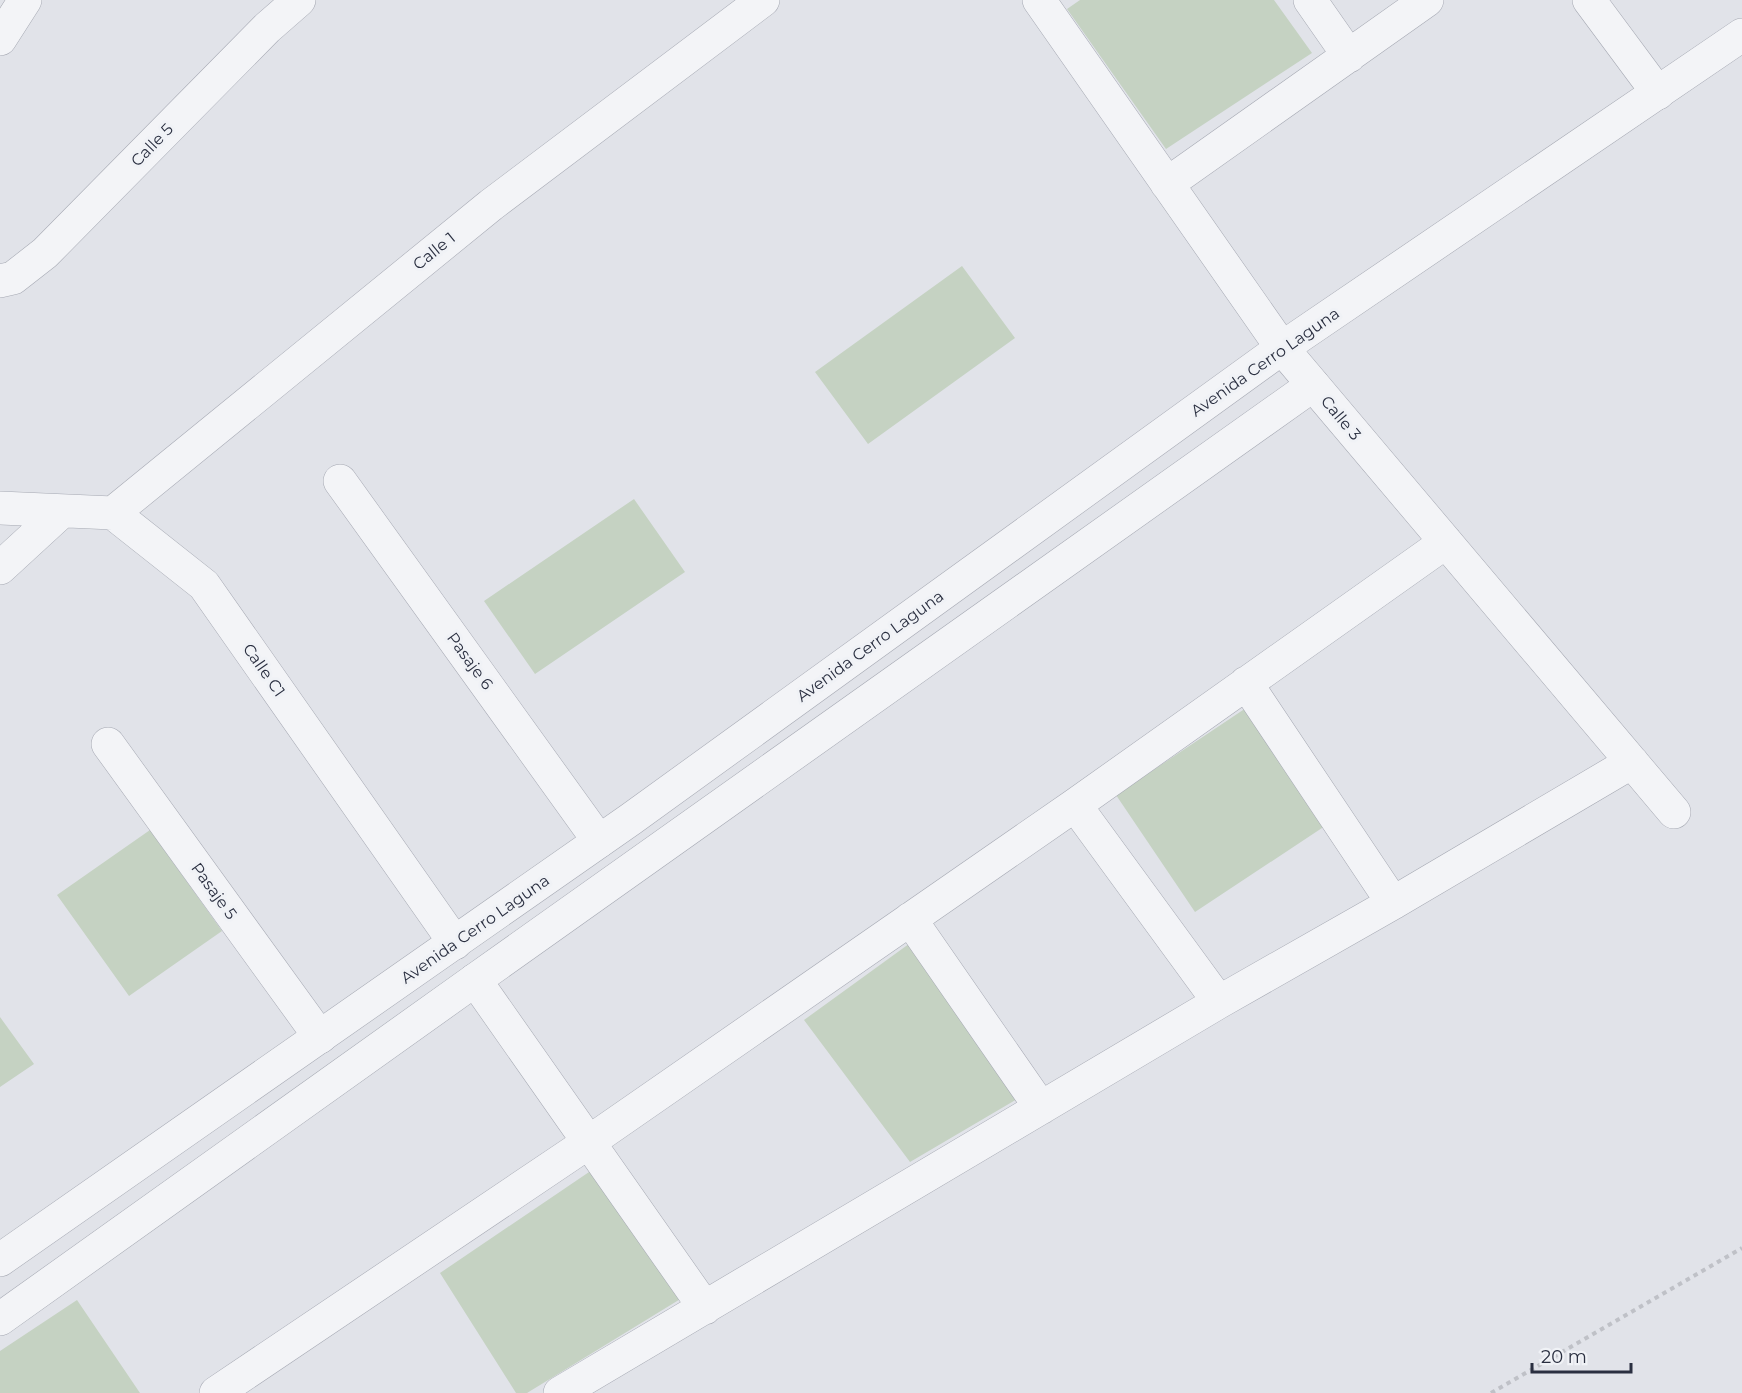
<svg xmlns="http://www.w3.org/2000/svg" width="1742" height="1393" font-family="Montserrat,sans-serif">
<rect width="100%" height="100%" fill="#e1e3e9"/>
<path fill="#c5d2c2" d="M1080,0H1274L1312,53L1166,149L1067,9Z
M962,266L1015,338L868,444L815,372Z
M634,499L685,572L535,674L484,601Z
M1246,708L1325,826L1195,912L1116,795Z
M150,830L222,931L129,996L57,895Z
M913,941L1019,1098L910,1162L804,1020Z
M0,1017L34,1064L0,1087Z
M592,1170L682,1298L527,1393H516L440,1273Z
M77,1300L140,1393H0V1351Z"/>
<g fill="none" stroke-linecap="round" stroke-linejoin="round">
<g stroke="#a6a9b3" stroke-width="34">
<path id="minor" d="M1039,0L1282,348L1674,812
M1310,0L1349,56
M1589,0L1658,93
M0,39L25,0
M1167,184L1427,0
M0,281L13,278L45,253L267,28L299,0
M340,481L599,841
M0,508L113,513L204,585L455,943
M113,513L491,205L763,0
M0,568L62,511
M1246,683L1393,903
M108,744L320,1037
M1075,805L1219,1002
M910,919L1041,1108
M475,980L705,1308
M216,1393L589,1142L1075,805L1446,542
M560,1393L1219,1002L1393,903L1632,762"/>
</g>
<g stroke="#a6a9b3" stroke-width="34">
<path id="tertiary" d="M0,1260L631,819L1282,348L1742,35
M0,1319L475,980L1313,385"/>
</g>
<path stroke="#bfc1c7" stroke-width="4" stroke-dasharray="4.5 4.5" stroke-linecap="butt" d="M1491,1393L1742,1248"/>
<use href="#minor" stroke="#f3f4f7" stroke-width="33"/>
<use href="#tertiary" stroke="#f3f4f7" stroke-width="33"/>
</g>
<g text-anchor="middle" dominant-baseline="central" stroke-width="6" stroke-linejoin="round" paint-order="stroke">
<g font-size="16" fill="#2a2f40" stroke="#f0f2f6">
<text transform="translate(152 145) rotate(-46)">Calle 5</text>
<text transform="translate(434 251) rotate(-39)">Calle 1</text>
<text transform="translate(1265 362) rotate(-35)">Avenida Cerro Laguna</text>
<text transform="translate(1341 418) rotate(50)">Calle 3</text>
<text transform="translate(870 646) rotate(-36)">Avenida Cerro Laguna</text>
<text transform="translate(470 661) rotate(54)">Pasaje 6</text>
<text transform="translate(264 670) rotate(55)">Calle C1</text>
<text transform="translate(214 891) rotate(54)">Pasaje 5</text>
<text transform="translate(475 929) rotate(-35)">Avenida Cerro Laguna</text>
</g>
</g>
<path d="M1532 1363v9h99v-9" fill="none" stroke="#2a2f40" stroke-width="3"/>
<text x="1541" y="1363" font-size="18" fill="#2a2f40" stroke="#f0f2f6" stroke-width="4.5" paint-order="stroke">20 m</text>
</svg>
